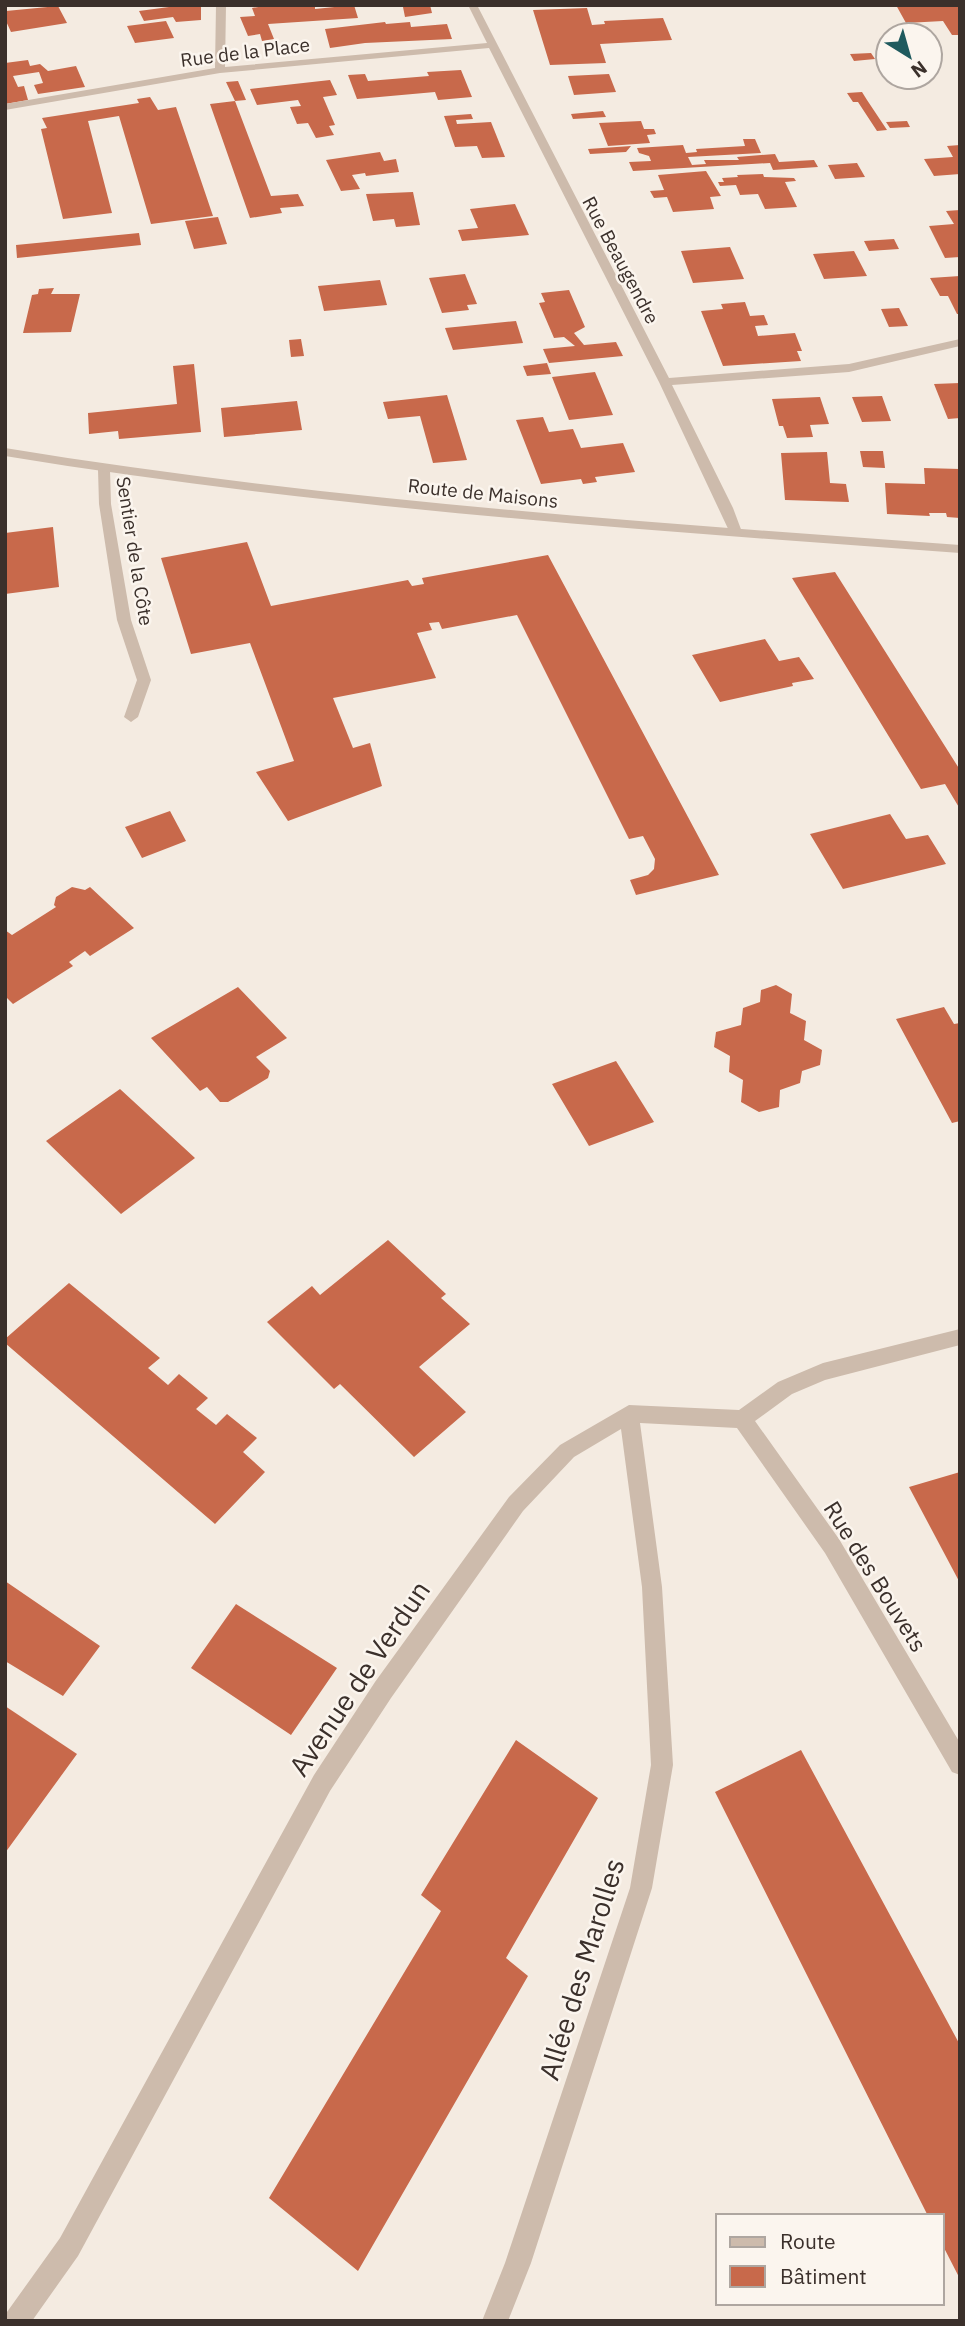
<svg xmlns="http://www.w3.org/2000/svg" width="965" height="2326" font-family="'IBM Plex Sans',sans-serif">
<rect width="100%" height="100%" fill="#f4ebe1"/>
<path fill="#c8694b" d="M184,5H201V20L176,22L173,17L144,21L139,11Z
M270,5H315V9L354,5L358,18L268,24L274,39L262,41L260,34L248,36L240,17L255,16L252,8Z
M408,5H430L432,13L405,17L403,7Z
M896,5H960V35H952L943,21L906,23Z
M58,6L67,23L11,32L5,19L6,11Z
M587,8L592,25L605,24L604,21L663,18L672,40L600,44L606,63L550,65L533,10Z
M166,21L174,38L135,43L127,26Z
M385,22L386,24L410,22L411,27L447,24L452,39L365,43L330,48L325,29Z
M871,53L875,59L854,61L850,54Z
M28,60L30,66L40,64L48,71L76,66L85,87L38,94L34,85L43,83L39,72L13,76L18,87L24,86L28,100L5,104V63Z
M461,70L472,97L438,100L435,92L357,99L348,75L365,74L368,81L429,76L427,72Z
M609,74L616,92L574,95L568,76Z
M330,80L337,95L323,97L335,125L329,126L334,135L316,138L308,123L297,124L290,107L301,106L298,100L257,105L250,89Z
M238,81L246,100L235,101L226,82Z
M862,92L867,100L887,130L877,131L858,102H853L847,93Z
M150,97L158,110L176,107L213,216L151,224L119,116L88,121L112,213L63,219L41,129L47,128L42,118L139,103L137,99Z
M235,101L271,196L298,194L304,206L280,208L282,213L250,218L210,104Z
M603,111L606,117L573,119L571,114Z
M471,114L473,119L456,120L457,124L491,122L505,157L482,158L477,146L455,147L444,116Z
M641,121L644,129H654L656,134L647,135L650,143L608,146L599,123Z
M907,121L910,127L890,128L886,122Z
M743,139H755L761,153L688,157L692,165L706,164L704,160H739L737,157L775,154L779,162L814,160L818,167L773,170L770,163L633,171L629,162L651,161L649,156L639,153L637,148L683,145L686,153L697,152L696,149L745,146Z
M960,145V174L934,176L924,159L953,157L947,146Z
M631,146L626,152L590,154L588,149Z
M380,152L384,161L396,159L399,172L366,176L365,173L352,175L360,189L341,191L326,160Z
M857,163L865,177L835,179L828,165Z
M706,171L721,196L710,197L714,209L673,212L667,197L654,198L650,191L664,190L658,175Z
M763,174L764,177L794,178L796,181L785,182L797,207L765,209L758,194L740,195L736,185L720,186L718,182H724L722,178L738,177L737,175Z
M413,192L420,225L396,227L394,219L373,221L366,194Z
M515,204L529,235L462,241L458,230L478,228L470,209Z
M960,210V257L945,258L929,226L954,224L946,211Z
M218,217L227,244L194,249L185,221Z
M139,233L141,245L17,258L16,245Z
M894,239L899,249L869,251L864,241Z
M730,247L744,279L693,283L681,251Z
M854,251L867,276L824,279L813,254Z
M465,274L477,304L467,305L469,310L442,313L429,278Z
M960,276V314H957L948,296H940L930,278Z
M380,280L387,305L324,311L318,286Z
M54,288L51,294H80L71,332L23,333L32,295L38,294L39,289Z
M569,290L585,327L574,333L584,345L616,342L623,356L549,363L543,349L575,346L564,337L554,338L539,303L545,302L541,293Z
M745,302L750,316L764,315L768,325L755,326L758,336L795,333L802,351H797L801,361L723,366L701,311L723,309L721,304Z
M899,308L908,326L889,327L881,309Z
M516,321L523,343L453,350L445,328Z
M301,339L304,356L291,357L289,340Z
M547,363L551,374L527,376L523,366Z
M194,364L201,432L119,439L118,431L89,434L88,413L177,404L173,366Z
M595,372L613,415L569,420L552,377Z
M960,383V418L948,419L934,384Z
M447,395L467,460L433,463L420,416L388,419L383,402Z
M882,396L891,421L862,422L852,397Z
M820,397L829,424L810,425L813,437L787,438L783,426H779L772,399Z
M297,401L302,430L224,437L221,408Z
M543,417L549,432L573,429L581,448L623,443L635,472L595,477L597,482L583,484L581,479L541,484L516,420Z
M860,451H883L885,468L863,467Z
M827,452L830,483L846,484L849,502L785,500L781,453Z
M924,468L960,469V518L947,517L946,513H929L930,516L887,514L885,483L925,484Z
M53,527L59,587L5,594V533Z
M247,542L271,606L408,580L412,586L424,584L422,578L548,555L719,875L636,895L630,880L648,875L654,869L655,859L643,836L629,839L517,615L442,629L439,622L429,623L432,630L417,633L436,678L333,698L353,748L370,743L382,786L288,821L256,772L294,761L250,643L191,654L161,558Z
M835,572L960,770V809L945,784L921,789L792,578Z
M765,639L779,661L799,657L814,679L792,683L793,686L720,702L692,655Z
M170,811L186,841L142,858L125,827Z
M890,814L906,839L928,835L946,864L843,889L810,834Z
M72,887L85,890L90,887L134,928L90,956L85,951L69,962L73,966L13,1004L5,996V930L12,935L56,907L54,905L56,897Z
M776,985L792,994L790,1013L806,1021L804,1040L822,1050L820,1065L802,1071L800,1083L780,1090L779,1107L759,1112L741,1102L743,1080L729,1072L730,1056L714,1047L716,1032L741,1025L743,1008L760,1002L761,990Z
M238,987L287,1038L256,1057L270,1071L268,1078L228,1102H220L207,1087L200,1091L151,1038Z
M944,1007L954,1024L960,1023V1121L952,1123L896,1019Z
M616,1061L654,1122L589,1146L552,1084Z
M120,1089L195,1158L121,1214L46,1141Z
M388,1240L446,1294L441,1298L470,1324L419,1367L466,1412L414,1457L340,1384L334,1389L267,1322L312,1286L320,1295Z
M69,1283L160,1358L148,1368L168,1385L179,1374L208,1398L196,1409L216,1425L227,1414L257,1438L243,1452L265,1472L215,1524L5,1343V1339Z
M960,1472V1583L909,1487Z
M5,1581L100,1646L63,1696L5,1661Z
M236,1604L337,1668L291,1735L191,1668Z
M5,1706L77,1754L5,1853Z
M516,1740L598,1798L506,1958L528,1976L358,2271L269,2198L441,1911L421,1895Z
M801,1750L960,2045V2279L942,2244V2216H928L715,1792Z"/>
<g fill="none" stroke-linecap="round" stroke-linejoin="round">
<path fill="#cdbbac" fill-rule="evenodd" d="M216,5H226L225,67L487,43L468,5H477L669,378L849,364L960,339V346L849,372L672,385L733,508L742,532L741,535H731L659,382L489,48L220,73L5,110V104L215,68Z
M104,466L110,470L111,504L131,620L151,680L138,717L131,722L124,717L137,680L117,620L99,504L98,470Z
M960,1329V1345L825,1380L792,1394L755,1421L839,1539L960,1743V1775L952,1772L825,1553L737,1428L640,1423L662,1587L673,1765L652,1888L531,2263L508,2321H482L505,2263L630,1888L651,1765L642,1587L621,1429L574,1457L523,1511L391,1698L330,1791L78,2256L32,2321H5L7,2312L60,2238L314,1775L375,1682L509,1497L560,1445L629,1405L739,1410L778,1382L823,1363Z"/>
<path fill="#cdbbac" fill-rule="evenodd" d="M5,448C322,500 640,522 960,545V553C640,530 322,508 5,456Z"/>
</g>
<g text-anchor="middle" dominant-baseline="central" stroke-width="5" stroke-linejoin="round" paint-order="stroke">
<g font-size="19" fill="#3b302b" stroke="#fbf5ee">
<text transform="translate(245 52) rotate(-7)">Rue de la Place</text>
<text transform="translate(621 260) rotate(62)">Rue Beaugendre</text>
<text transform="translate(483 493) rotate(6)">Route de Maisons</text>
<text transform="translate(135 551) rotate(81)">Sentier de la Côte</text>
</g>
<g font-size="23" fill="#3b302b" stroke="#fbf5ee">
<text transform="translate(876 1576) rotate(58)">Rue des Bouvets</text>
</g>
<g font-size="28" fill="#3b302b" stroke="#fbf5ee">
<text transform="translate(359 1678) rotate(-56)">Avenue de Verdun</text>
<text transform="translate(581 1969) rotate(-73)">Allée des Marolles</text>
</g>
</g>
<rect width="965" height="2326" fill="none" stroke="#3b302b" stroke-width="14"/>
<rect x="716" y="2214" width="228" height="91" fill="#fbf5ee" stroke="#aea6a0" stroke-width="2"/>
<rect x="730" y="2237" width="35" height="10" fill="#cdbbac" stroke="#aea6a0" stroke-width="2"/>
<text x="780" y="2249" font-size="21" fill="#3b302b">Route</text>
<rect x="730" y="2266" width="35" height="21" fill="#c8694b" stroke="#aea6a0" stroke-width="2"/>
<text x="780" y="2284" font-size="21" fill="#3b302b">Bâtiment</text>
<g transform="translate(909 56) rotate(143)"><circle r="33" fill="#fbf5ee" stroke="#aea6a0" stroke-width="2"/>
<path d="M0-5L12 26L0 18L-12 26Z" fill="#1f5a5e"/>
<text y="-10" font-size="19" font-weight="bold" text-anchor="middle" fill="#3b302b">N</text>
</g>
</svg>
